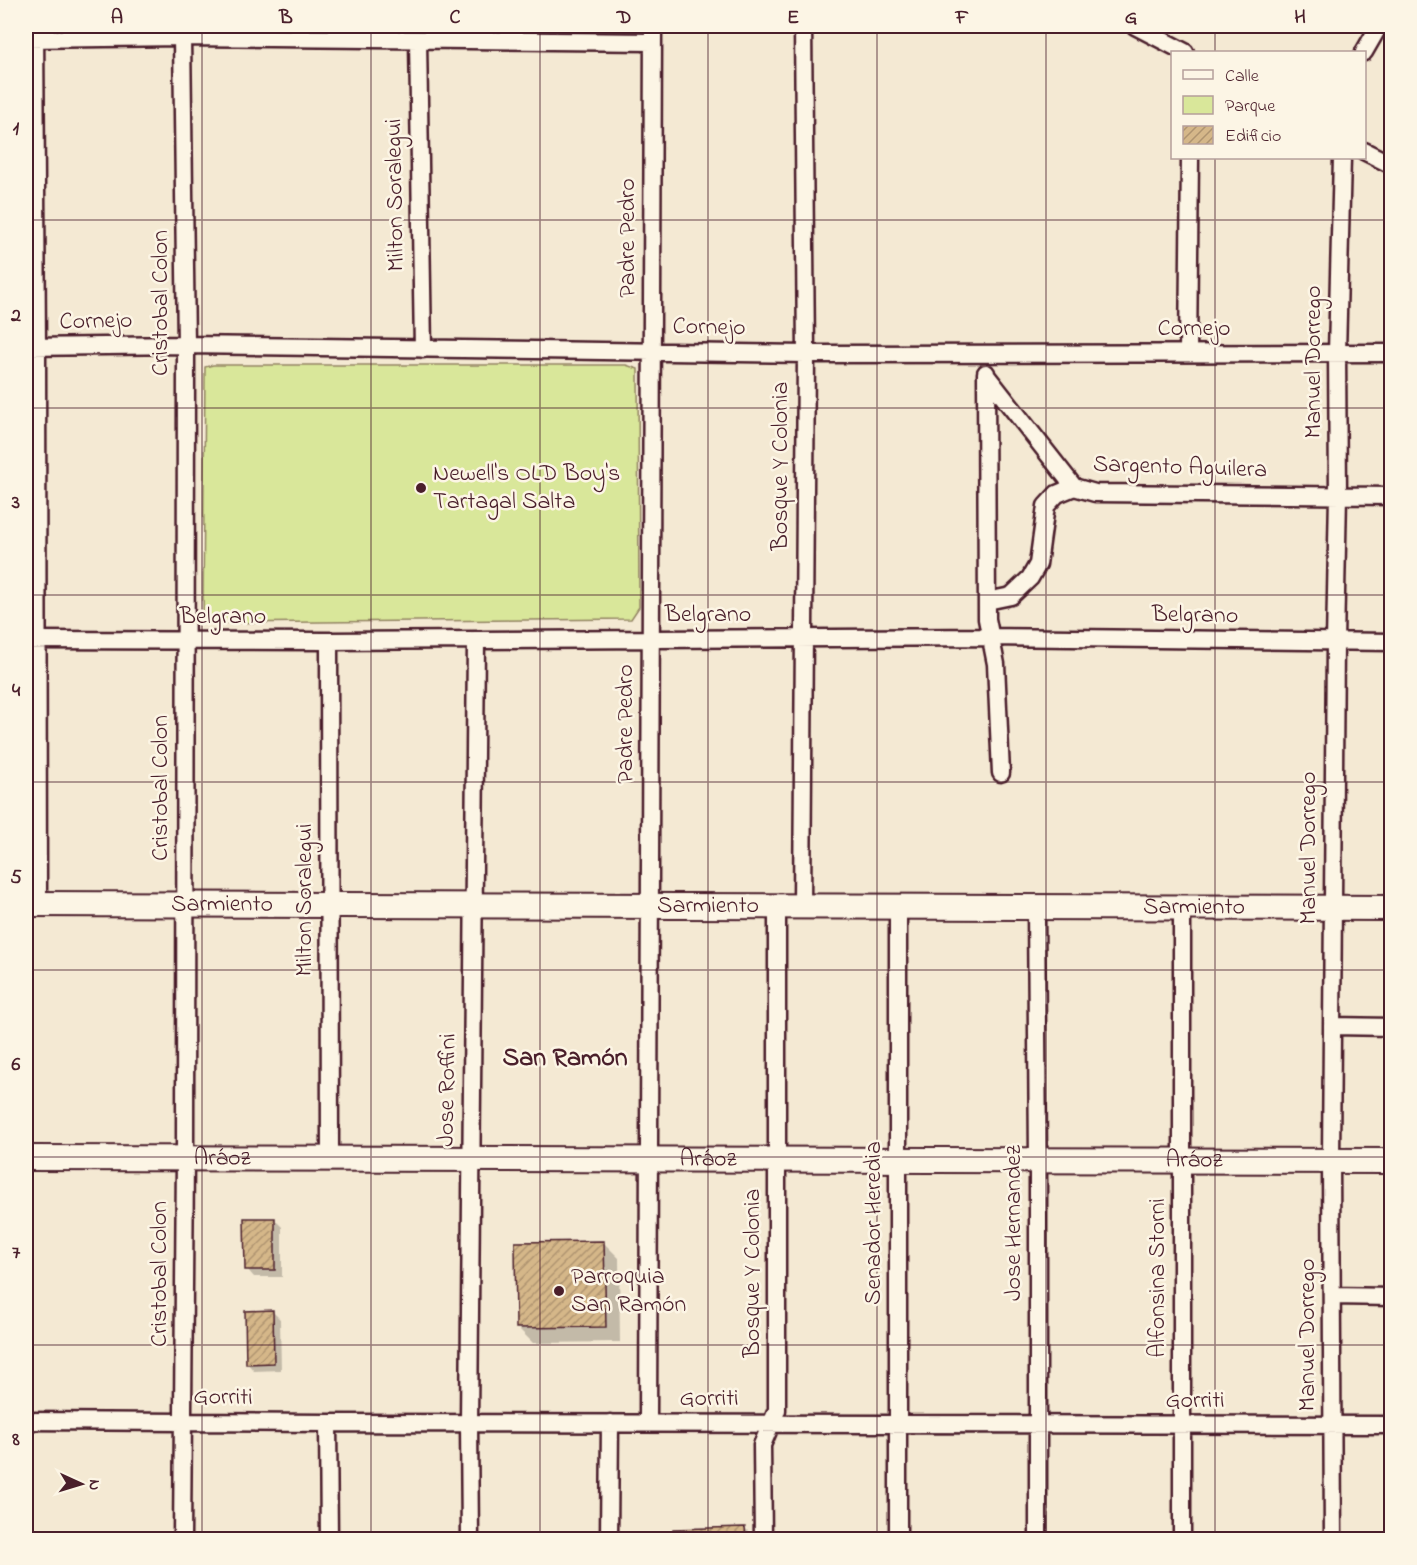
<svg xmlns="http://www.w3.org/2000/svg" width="1417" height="1565" font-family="'Indie Flower',sans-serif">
<defs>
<pattern id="building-hatch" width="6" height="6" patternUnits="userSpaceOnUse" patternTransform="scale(1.5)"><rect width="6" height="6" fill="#d5b789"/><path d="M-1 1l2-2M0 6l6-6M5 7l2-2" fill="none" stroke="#af9470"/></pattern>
</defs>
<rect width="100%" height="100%" fill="#f4e9d3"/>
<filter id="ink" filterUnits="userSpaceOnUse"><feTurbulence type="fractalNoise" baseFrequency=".0167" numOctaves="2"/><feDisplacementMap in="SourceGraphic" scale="12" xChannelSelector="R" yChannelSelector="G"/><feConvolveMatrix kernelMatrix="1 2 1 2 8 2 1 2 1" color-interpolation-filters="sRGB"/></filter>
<g filter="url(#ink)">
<path fill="#d9e79a" stroke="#928362" stroke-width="1.5" d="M213,365H626L638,369L639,607L631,619L211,623L203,612L205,367Z"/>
<path fill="#0003" d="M274,1219L282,1227V1277H254L247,1269Z
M604,1243L619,1258L620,1342L533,1343L518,1328Z
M273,1312L280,1319L281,1370L254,1371L247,1363Z
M745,1528L756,1539L684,1540V1530Z"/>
<path fill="url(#building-hatch)" stroke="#4a1f2b" stroke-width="1.5" d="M244,1218H275V1270H245Z
M604,1241L606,1327L516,1328L515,1242Z
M273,1310L274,1363L246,1364L245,1311Z
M745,1527L746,1539H673V1529Z"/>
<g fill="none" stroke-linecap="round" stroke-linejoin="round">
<g stroke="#4a1f2b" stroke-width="21">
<path id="street" d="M35,26L37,347L38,904
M1135,26L1185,52
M182,37L186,345L185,1158L182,1540
M26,39L182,37L653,42
M418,40L423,349
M1364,52L1379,26
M1364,151L1392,165
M26,347L186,345L806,354L1392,353
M1188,353L1190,158
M986,373L987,619L996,664L1001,773
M986,375L1074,487L1095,493L1392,496
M987,601L1011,596L1030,578L1038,564L1046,506L1057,494L1074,487
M26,640L329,641L991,637L1392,642
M329,641L330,1158
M802,907L806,354L803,26
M1036,907L1038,1160V1540
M1182,908V1540
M1332,1026L1392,1027
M1332,1296L1392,1297
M26,1421L328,1423L1392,1425
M328,1423L329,1540
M648,1423L653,26
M470,1540L469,1423L476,641
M609,1540L610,1423
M763,1540L762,1445L777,1410V906
M898,1540V907
M1333,1540L1331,1161L1335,642L1338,495L1337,353L1342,158"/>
</g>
<g stroke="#4a1f2b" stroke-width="28">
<g id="secondary">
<path id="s1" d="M26,904L1392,908"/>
<path id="s2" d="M26,1158L1392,1161"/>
</g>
</g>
<use href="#street" stroke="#fcf5e5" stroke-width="16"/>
<use href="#secondary" stroke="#fcf5e5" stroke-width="24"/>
</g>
</g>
<path fill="none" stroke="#4a1f2b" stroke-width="1.5" stroke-opacity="0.55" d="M202,26V1540M371,26V1540M540,26V1540M708,26V1540M877,26V1540M1046,26V1540M1215,26V52M1215,158V1540M26,220H1392M26,408H1392M26,595H1392M26,782H1392M26,970H1392M26,1157H1392M26,1345H1392"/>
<g fill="#4a1f2b" stroke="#fcf5e5" stroke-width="2">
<circle cx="421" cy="488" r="6"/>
<circle cx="559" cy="1291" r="6"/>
</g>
<g text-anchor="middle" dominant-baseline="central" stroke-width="5" stroke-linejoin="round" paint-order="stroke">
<g font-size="24" fill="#4a1f2b" stroke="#fcf5e5">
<text transform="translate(396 195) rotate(-91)">Milton Soralegui</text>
<text transform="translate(628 238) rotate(-90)">Padre Pedro</text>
<text transform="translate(161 303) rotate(-90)">Cristobal Colon</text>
<text transform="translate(96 322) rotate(-1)">Cornejo</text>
<text transform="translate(709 328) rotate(1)">Cornejo</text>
<text x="1194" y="329">Cornejo</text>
<text transform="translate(1314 362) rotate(-90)">Manuel Dorrego</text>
<text transform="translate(781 466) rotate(-90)">Bosque Y Colonia</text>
<text transform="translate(1180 468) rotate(2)">Sargento Aguilera</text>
<text x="708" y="615">Belgrano</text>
<text transform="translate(1195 616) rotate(1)">Belgrano</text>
<text x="223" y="617">Belgrano</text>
<text transform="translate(626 724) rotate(-90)">Padre Pedro</text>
<text transform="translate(161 788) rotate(-90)">Cristobal Colon</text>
<text transform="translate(1309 848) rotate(-90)">Manuel Dorrego</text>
<text transform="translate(305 900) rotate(-90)">Milton Soralegui</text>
<text stroke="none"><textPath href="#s1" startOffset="196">Sarmiento</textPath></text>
<text stroke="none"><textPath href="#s1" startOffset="682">Sarmiento</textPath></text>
<text stroke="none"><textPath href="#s1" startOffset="1168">Sarmiento</textPath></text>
<text transform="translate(448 1090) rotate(-89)">Jose Roffini</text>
<text stroke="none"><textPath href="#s2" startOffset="196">Aráoz</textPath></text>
<text stroke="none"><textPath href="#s2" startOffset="682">Aráoz</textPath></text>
<text stroke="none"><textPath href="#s2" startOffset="1168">Aráoz</textPath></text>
<text transform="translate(874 1223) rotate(-90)">Senador Heredia</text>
<text transform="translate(1014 1223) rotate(-90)">Jose Hernandez</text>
<text transform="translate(753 1273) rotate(-90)">Bosque Y Colonia</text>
<text transform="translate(160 1274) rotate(-90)">Cristobal Colon</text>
<text transform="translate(1158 1278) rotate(-90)">Alfonsina Storni</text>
<text transform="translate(1308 1335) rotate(-90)">Manuel Dorrego</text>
<text transform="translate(223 1398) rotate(1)">Gorriti</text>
<text x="709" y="1399">Gorriti</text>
<text x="1195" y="1401">Gorriti</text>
</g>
<g font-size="24" fill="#4a1f2b" stroke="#fcf5e5" text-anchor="start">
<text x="433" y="474">Newell's OLD Boy's<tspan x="433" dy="28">Tartagal Salta</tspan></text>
<text x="571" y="1277">Parroquia<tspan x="571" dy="28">San Ramón</tspan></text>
</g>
<g font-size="26" font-weight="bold" fill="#4a1f2b" stroke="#fcf5e5">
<text x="565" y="1059">San Ramón</text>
</g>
</g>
<rect width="1417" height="1565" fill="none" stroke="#fcf5e5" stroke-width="66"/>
<rect x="1171" y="51" width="195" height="108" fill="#fcf5e5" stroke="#b59f9b" stroke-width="1.5"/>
<rect x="1183" y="70" width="30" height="9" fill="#fcf5e5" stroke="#b59f9b" stroke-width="1.5"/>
<text x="1225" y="81" font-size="18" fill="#4a1f2b">Calle</text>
<rect x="1183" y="96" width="30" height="18" fill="#d9e79a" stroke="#b59f9b" stroke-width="1.5"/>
<text x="1225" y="111" font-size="18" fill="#4a1f2b">Parque</text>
<rect x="1183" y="126" width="30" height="18" fill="url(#building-hatch)" stroke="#b59f9b" stroke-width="1.5"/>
<text x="1225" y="141" font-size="18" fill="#4a1f2b">Edificio</text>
<g transform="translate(81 1484) rotate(94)" stroke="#fcf5e5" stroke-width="4.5" paint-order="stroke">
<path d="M0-4.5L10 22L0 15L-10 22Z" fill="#4a1f2b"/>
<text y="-9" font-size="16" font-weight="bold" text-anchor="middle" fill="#4a1f2b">N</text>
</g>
<rect x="33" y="33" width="1351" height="1499" fill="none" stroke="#4a1f2b" stroke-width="2"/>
<g font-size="20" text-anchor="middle" font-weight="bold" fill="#4a1f2b">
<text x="117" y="23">A</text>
<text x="286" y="23">B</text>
<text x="455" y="23">C</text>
<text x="624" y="23">D</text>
<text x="793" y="23">E</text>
<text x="962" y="23">F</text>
<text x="1131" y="23">G</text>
<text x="1300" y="23">H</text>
<text x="16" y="134">1</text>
<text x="16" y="321">2</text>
<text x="16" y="508">3</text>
<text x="16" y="696">4</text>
<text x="16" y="883">5</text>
<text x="16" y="1070">6</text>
<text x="16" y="1258">7</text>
<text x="16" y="1445">8</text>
</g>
</svg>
